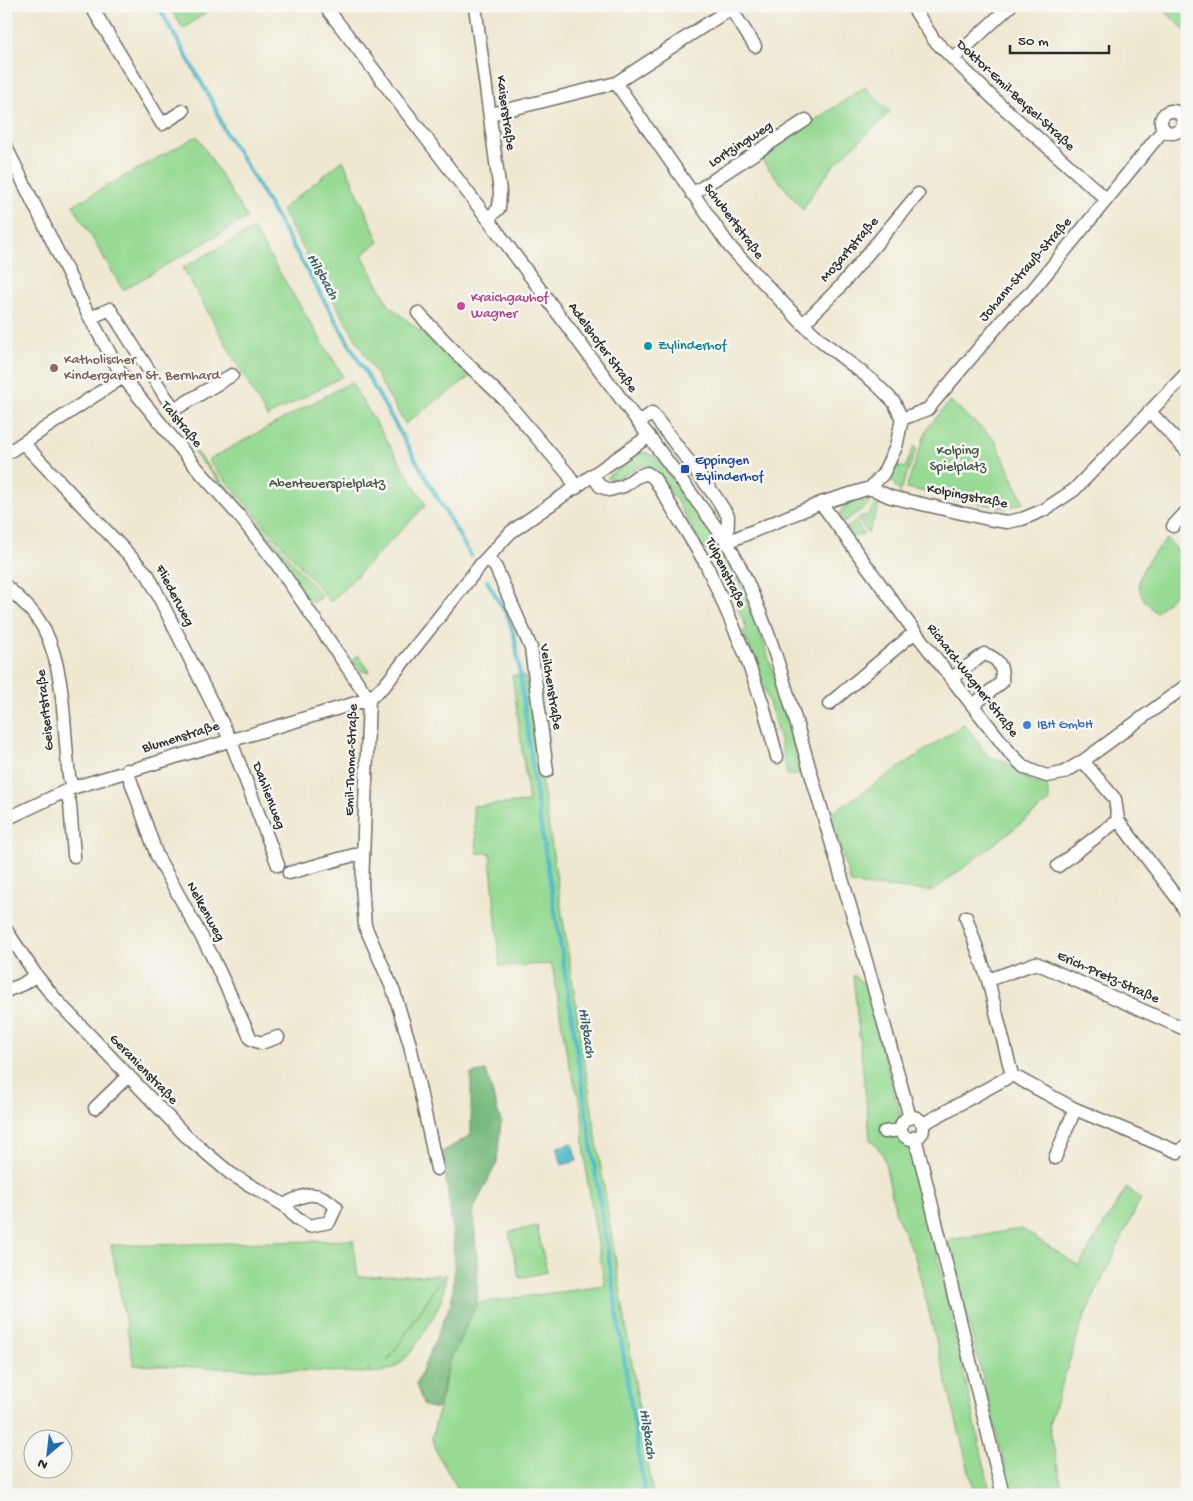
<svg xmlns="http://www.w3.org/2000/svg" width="1193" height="1501" font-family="'Gochi Hand',sans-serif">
<rect width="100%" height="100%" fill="#f6f6f2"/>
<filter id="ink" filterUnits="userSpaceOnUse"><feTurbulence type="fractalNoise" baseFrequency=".02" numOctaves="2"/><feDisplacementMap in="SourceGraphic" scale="10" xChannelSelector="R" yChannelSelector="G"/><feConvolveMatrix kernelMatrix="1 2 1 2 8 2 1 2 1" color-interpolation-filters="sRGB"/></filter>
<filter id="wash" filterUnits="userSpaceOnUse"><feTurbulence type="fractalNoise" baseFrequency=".0096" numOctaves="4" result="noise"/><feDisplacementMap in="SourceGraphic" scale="20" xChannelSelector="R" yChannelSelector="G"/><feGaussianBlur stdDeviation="1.12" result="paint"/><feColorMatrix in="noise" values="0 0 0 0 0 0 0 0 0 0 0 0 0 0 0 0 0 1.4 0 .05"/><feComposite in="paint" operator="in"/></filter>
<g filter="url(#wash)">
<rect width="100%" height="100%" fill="#efe8d0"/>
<path fill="#96da93" stroke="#60825f" d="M169,6H215L183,29Z
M1159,6H1187V32Z
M865,87L890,112L834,165L813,193L803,210L759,157Z
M197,136L247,218L123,290L73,205Z
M343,160L379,242L362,255L389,305L472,375L405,424L281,210Z
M253,229L343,376L267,417L183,268Z
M351,382L426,505L331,602L208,460Z
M950,401L995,440L1024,503L1004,508L906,488L927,429Z
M914,446L917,448L900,492C891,483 891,477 894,466L905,468Z
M195,451L246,509L244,511L194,453Z
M645,452L657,458C689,501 725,544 746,594C769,651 785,716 803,775H787C779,725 761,678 743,631L747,629L729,588L710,549L704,551L678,503L655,471L642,465L612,482L607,477L634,455Z
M855,501H870V504L842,523C837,511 843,505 855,501Z
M876,505L879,507L868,533L857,519L863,515L865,517Z
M252,515L322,597L311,603L249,517Z
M855,521L864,534L853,537L846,528Z
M1167,539L1187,559V582L1156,613C1152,608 1144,601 1141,594C1133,572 1154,554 1167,539Z
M358,655L370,672L362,671L351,661Z
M512,675L526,677L598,1150L653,1495H462L439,1457L432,1437L450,1361L477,1303L605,1286L587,1178L581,1106L567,1056L552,964L500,966L490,853H477L473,806L529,802Z
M964,724L989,757L1005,761L1030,781L1047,786L1050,801L933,891L851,884L830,814Z
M853,975L865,985L915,1168L940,1267L991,1495H975L915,1257L896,1214L883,1154L870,1139Z
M1126,1188L1141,1198L1083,1319L1049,1424L1059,1474L1065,1495H1012L948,1240L1022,1229L1079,1266Z
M537,1226L547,1272L519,1278L509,1232Z
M353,1240L358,1277L440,1275L428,1299L388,1361L428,1300L442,1276L446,1274C445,1282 444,1290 442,1297C436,1315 413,1355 397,1366C388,1372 378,1372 368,1373L372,1365L366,1373L134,1365L111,1245H152Z"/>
<path fill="#78ba7d" stroke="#527254" d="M486,1071L501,1122L497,1162L473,1210L478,1273L477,1303L450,1361L437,1409L424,1406L416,1385L451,1303C460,1258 448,1198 442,1152L471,1135V1074Z"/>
<path fill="#4eb9cb" stroke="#3c727b" d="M572,1143L577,1161L562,1165L557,1147Z"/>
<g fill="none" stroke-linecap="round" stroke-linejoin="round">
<path stroke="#4eb9cb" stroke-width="4" d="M158,6L213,103L225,132L247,166L471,556
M487,581L508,617L515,639L540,821L562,954L645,1495"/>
</g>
</g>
<g filter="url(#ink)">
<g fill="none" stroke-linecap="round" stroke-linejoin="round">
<g stroke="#706d65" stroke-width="15">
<path id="minor" d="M91,6L162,124L183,111
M325,6L488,219L727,542C769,617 790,702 814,784C847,895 880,1006 910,1118
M475,6L500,192L499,208L488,219
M729,6L755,46
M912,6L934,40L994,99L1106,199
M6,8L8,6
M953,59L1010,6
M616,83L730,247L803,324L824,343L874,382L894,402L902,419L896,447L883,474L870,488
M1161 122a11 11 0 1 1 22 0a11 11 0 1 1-22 0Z
M491,114L616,83L730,9
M6,147L90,318L123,377L195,466L241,518L276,563L369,699
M692,194L806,120
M418,313L458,355L504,399L568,474L576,488
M90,318L110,309L167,399L175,409L232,375
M803,324L839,288L918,194
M1150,412L1187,451
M902,419L928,409L1006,316L1032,291L1164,129
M639,423L652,413L715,496L728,516L727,542
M23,443L148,575L230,739L278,865
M6,454L123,377
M593,476L600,486L609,490L624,486L636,477L647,473L654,478L706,564L719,593L744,651L763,705L777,757
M821,503L915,632L1010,753L1024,767L1035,772L1047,776L1063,773L1083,761L1187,685
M1173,526L1187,511
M727,542L821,503L870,488L891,497L988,519L1007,522L1022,519L1044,510L1074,490L1187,373
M488,557L496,568L531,648L547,771
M6,586C20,599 35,612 44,629C66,672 63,729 69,776L72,788
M952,678L984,654C999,658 1003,667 1002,682L973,705
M369,699L362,886L365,926L394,992L410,1045L437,1169
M829,704L915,632
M1083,761L1115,799L1118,820L1180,902L1187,914
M127,770L157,856L211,954L251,1039L261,1043L278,1037
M66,791L70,804L74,856
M6,819L72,788L369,699L385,685L482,563L511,532L649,436
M1058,866L1118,820
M289,873L354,855L363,856
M966,917L988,980L1012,1075
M6,930L36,975L57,1001L186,1136L231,1174L284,1205L296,1218L309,1226L329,1222L336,1207C317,1189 305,1193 284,1205
M988,980L1036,963L1187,1030
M6,991L23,984L36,975
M1012,1075L1075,1109L1178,1152L1187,1145
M95,1108L128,1076
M901 1128a11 11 0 1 1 22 0a11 11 0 1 1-22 0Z
M923,1124L1012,1075
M884,1132L901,1130
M915,1137L1003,1495
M1055,1158L1075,1109"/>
</g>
<use href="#minor" stroke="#fff" stroke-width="12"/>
</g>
</g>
<circle fill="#d1479c" stroke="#f6f6f2" stroke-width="2" cx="461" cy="306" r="5"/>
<circle fill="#0f9aa8" stroke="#f6f6f2" stroke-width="2" cx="648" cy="346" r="5"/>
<circle fill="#8d6e63" stroke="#f6f6f2" stroke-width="2" cx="54" cy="368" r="5"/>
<rect fill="#1a4fb4" stroke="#f6f6f2" stroke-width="2" x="680" y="464" width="10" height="10" rx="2.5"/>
<circle fill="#3f7fe0" stroke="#f6f6f2" stroke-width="2" cx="1027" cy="725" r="5"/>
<g text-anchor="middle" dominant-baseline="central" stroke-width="5" stroke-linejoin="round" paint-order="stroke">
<g font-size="14" fill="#2b2b2b" stroke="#f6f6f2">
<text transform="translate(1015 96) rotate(43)">Doktor-Emil-Beysel-Straße</text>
<text transform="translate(505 113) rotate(82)">Kaiserstraße</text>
<text transform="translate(741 145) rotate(-33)">Lortzingweg</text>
<text transform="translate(733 222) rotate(53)">Schubertstraße</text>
<text transform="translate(850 250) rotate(-49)">Mozartstraße</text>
<text transform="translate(1026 270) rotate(-49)">Johann-Strauß-Straße</text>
<text transform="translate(602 348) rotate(54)">Adelshofer Straße</text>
<text transform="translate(181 425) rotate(50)">Talstraße</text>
<text transform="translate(967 497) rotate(11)">Kolpingstraße</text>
<text transform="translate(725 573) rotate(64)">Tulpenstraße</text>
<text transform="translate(174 596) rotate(62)">Fliederweg</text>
<text transform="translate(972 681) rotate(52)">Richard-Wagner-Straße</text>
<text transform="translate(550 687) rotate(81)">Veilchenstraße</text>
<text transform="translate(46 710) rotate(-96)">Geisertstraße</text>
<text transform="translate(181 738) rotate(-17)">Blumenstraße</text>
<text transform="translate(352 760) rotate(-88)">Emil-Thoma-Straße</text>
<text transform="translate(268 796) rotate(69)">Dahlienweg</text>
<text transform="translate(205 912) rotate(61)">Nelkenweg</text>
<text transform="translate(1108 978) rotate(24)">Erich-Pretz-Straße</text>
<text transform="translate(143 1070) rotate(46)">Geranienstraße</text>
</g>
<g font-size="14" fill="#b23c85" stroke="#f6f6f2" text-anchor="start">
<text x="471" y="298">Kraichgauhof<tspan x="471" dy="16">Wagner</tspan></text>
</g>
<g font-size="14" fill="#0d838f" stroke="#f6f6f2" text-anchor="start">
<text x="658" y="346">Zylinderhof</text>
</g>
<g font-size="14" fill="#785e54" stroke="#f6f6f2" text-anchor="start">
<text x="64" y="360">Katholischer<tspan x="64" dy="16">Kindergarten St. Bernhard</tspan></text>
</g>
<g font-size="14" fill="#465745" stroke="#f6f6f2">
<text x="958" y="451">Kolping<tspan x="958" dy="16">Spielplatz</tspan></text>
<text x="327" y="484">Abenteuerspielplatz</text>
</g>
<g font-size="14" fill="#164399" stroke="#f6f6f2" text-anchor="start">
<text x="695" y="461">Eppingen<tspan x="695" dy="16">Zylinderhof</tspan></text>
</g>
<g font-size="14" fill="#366cbe" stroke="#f6f6f2" text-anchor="start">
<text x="1037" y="725">IBH GmbH</text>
</g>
<g font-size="15" font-style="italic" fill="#375d63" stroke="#f6f6f2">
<text transform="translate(322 277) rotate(60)">Hilsbach</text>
<text transform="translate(586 1033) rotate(81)">Hilsbach</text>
<text transform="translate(647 1434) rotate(81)">Hilsbach</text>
</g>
</g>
<rect width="1193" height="1501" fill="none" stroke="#f6f6f2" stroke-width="25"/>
<g transform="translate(48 1454) rotate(208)"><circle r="24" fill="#f6f6f2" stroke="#a5a5a2"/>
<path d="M0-4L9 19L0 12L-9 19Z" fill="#1f6fb2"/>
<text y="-8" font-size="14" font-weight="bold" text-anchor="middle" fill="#2b2b2b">N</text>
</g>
<path d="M1010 45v8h99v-8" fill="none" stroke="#2b2b2b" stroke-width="2.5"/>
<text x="1018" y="45" font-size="15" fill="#2b2b2b" stroke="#f6f6f2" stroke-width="4" paint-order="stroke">50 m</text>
</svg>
